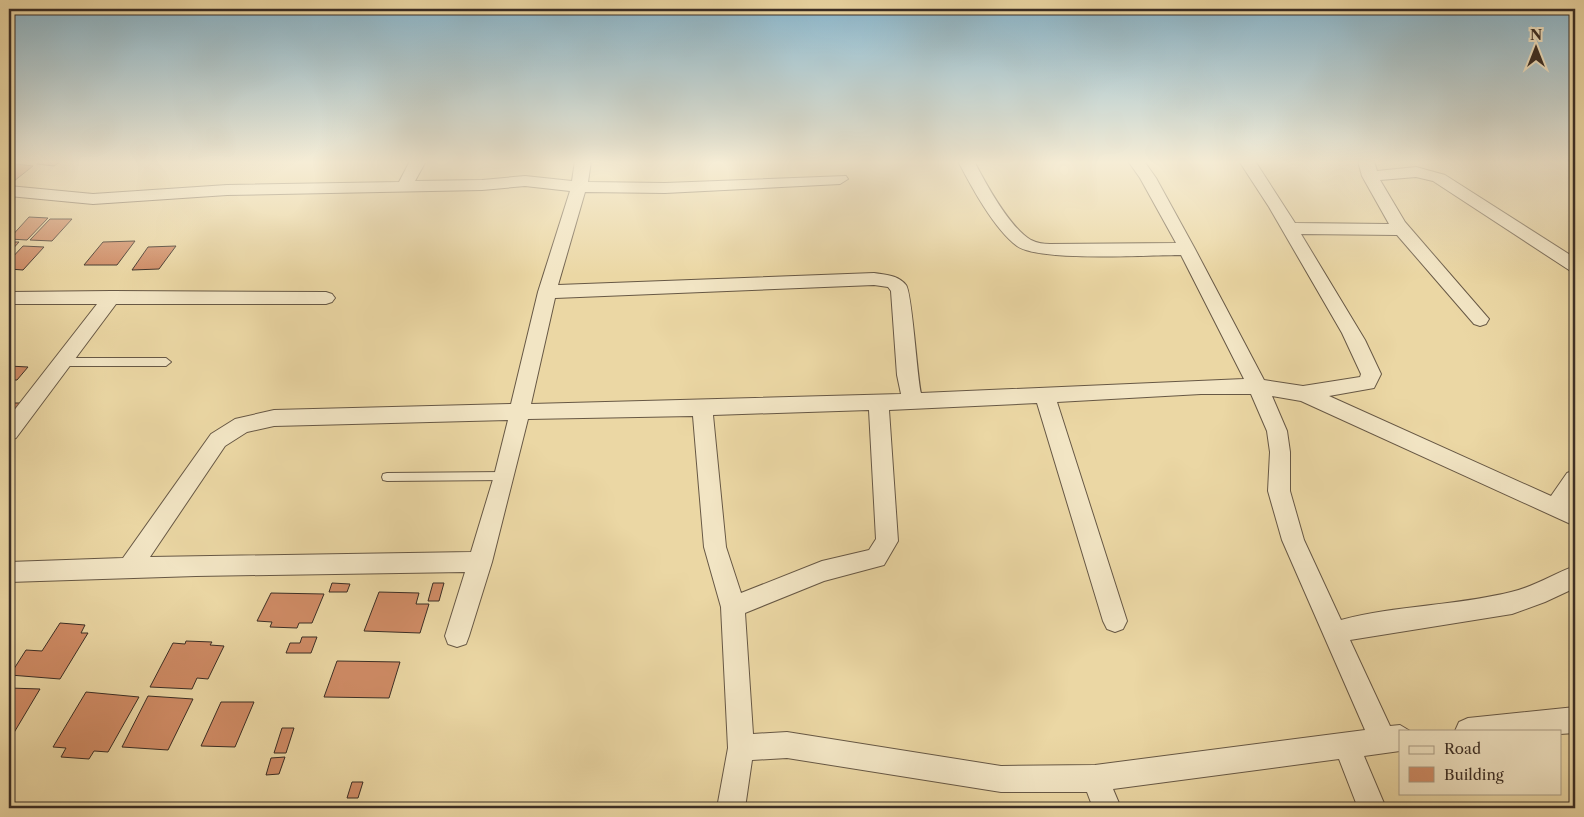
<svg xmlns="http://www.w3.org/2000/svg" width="1584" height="817" font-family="'Libre Caslon Text',serif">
<rect width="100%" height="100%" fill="#ebd7a4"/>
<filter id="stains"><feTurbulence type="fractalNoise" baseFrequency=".004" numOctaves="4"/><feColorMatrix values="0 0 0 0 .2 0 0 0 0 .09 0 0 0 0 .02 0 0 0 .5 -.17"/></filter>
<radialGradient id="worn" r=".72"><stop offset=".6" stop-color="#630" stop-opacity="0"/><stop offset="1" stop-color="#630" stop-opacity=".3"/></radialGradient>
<path fill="#d08c66" stroke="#3b2e25" d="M40,161H61L54,166L37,164Z
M9,163L33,166L9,185Z
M29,217L48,218L27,240L9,239Z
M50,219H72L52,241L30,240Z
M135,241L117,265H84L103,242Z
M9,242H19L9,253Z
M23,246L44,247L23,270L9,269V261Z
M176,246L159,269L132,270L148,247Z
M9,366L28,367L17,380H9Z
M9,403H20L9,418Z
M332,583L350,584L347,592H329Z
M433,583H444L439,601H428Z
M379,592L419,593L416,604H429L420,633L364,631Z
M271,593L324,594L312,623H299L297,628L270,627L272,622L257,621Z
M60,623L85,625L81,633H88L60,679L10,675L26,650L42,651Z
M302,637H317L311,653H286L290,643H300Z
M186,641L212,642L210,645L224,646L208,679L197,678L192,689L150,687L173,643L185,644Z
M337,661L400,662L389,698L324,697Z
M9,688L40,689L9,741Z
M86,692L139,697L108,752L94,751L89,759L61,757L66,748L53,747Z
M148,696L193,699L168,750L122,747Z
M221,702H254L235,747L201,746Z
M282,728H294L286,753H274Z
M285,757L279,774L266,775L271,758Z
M352,782H363L358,798H347Z"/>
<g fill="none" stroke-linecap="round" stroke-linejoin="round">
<g stroke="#675845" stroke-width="2">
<path id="lane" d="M64,358H166L171,362L166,366H64L59,362Z
M505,472L509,473L510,476L509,479L505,480L387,481L383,480L382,477L383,474L387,473Z"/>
</g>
<g stroke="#675845" stroke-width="2">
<path id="street" d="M410,161H426L415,181L482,180L525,176L572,181L575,161H591L588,182L665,183L846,176L848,179L840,184L665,193L585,192L558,285L874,273C886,275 898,275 906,285C912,292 917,376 921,393L1244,379L1181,255C1150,255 1039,262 1017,246C994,229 971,186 958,161H974C986,184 1009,227 1031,240C1037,243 1044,244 1050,244L1176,243L1140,178L1128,161H1144L1156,178L1195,249L1264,380L1303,386L1360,377L1361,374L1342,333L1269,207L1239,161H1255L1295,223L1389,224L1362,176L1358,161H1374L1377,171L1416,167L1445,175L1575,258V272L1569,270L1433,181L1416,177L1380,180L1405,222L1489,319L1486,324L1480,326L1474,324L1397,235L1301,234L1365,340L1381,374L1374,388L1329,396L1551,496L1567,473L1575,470V496L1569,504L1575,507V526L1301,401L1272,396L1287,431L1290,452V491L1304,540L1341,620C1397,605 1455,606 1511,592C1534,587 1553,574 1575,566V588L1545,602L1512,614L1350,640L1390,726L1400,725L1410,731H1400V751L1364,756L1386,808H1358L1339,759L1113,789L1121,808H1093L1087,792H1001L787,758L752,760L745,808H717L728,748L721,607L704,547L693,416L528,419L492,562L469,636L466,644L457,647L448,644L445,636L465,572L196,576L9,582V562L123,558L211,434L235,419L274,410L511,404L538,292L570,191L525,186L482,190L227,195L93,204L9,196V186L93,194L227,185L399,182ZM874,285L888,287L891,291L897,375L901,394L531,404L555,298ZM1201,394H1251L1267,431L1270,452L1268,491L1282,540L1365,730L1095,765L1001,766L787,732L753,734L745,613L824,581L884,565L898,541L889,410L1037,403L1103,621L1107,629L1115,632L1123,629L1127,621L1057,402ZM869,410L876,539L869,550L822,561L741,593L726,547L713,415ZM508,420L494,476L471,552L150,557L225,446L247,432L274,426Z
M112,291L326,292L332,294L335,298L332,302L326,304H116L16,438L9,440V417L97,304H9V292Z
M1575,707V733L1560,734V731H1455L1459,722L1468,718Z"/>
</g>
<use href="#lane" fill="#f2e5c4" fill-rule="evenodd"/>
<use href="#street" fill="#f2e5c4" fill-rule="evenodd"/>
</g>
<linearGradient id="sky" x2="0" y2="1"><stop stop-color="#88b6cd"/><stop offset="0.59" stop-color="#f6edd6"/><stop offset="1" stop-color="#f6edd6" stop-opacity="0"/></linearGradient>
<rect width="1584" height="275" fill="url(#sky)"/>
<rect width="1584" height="817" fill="none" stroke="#ebd7a4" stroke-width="30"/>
<rect x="10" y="10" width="1564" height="797" fill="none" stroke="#3b2e25" stroke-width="2.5"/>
<rect x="15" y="15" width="1554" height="787" fill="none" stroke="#3b2e25"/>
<rect x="1399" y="730" width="162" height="65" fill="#f2e5c4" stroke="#a99c84"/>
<rect x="1409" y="746" width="25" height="8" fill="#f2e5c4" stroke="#a99c84"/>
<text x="1444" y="754" font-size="15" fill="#3b2e25">Road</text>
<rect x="1409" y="767" width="25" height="15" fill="#d08c66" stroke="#a99c84"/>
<text x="1444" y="780" font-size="15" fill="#3b2e25">Building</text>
<g transform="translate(1536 48)" stroke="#f2e5c4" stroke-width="4" paint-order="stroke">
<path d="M0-4L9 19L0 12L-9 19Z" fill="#3b2e25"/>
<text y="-8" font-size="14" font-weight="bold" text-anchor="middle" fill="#3b2e25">N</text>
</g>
<rect width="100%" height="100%" filter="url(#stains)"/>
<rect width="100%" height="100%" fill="url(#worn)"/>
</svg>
